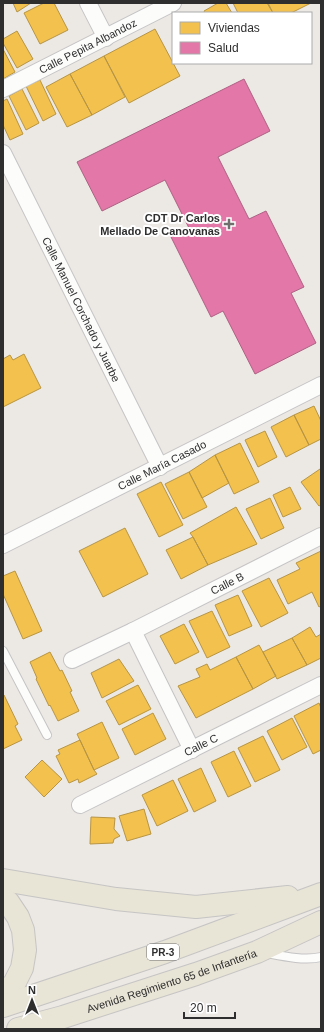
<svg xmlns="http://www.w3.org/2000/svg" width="324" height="1032" viewBox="0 0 324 1032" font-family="Arial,sans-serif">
	<rect width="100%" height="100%" fill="#ece8e4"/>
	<!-- homes -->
	<path fill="#f2c14e" stroke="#b79544" d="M 13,3 L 31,3 L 17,12 Z
		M 44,3 L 54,3 L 68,30 L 40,44 L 24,13 Z
		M 218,3 L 226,3 L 232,13 L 205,13 L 204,11 Z
		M 233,3 L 268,3 L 273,13 L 238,13 Z
		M 267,3 L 311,3 L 291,13 L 273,13 Z
		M 155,29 L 180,76 L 129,103 L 104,56 Z
		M 17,31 L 33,59 L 17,68 L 3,43 L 3,39 Z
		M 3,49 L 15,72 L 3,79 Z
		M 104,56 L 125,97 L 92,115 L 70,74 Z
		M 70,74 L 92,115 L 67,127 L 46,87 Z
		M 40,80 L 56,114 L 43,121 L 26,86 Z
		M 22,89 L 39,123 L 26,130 L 9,96 Z
		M 7,99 L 23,134 L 10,140 L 3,125 L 3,101 Z
		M 24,354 L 41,388 L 3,407 L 3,359 L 10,355 L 13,360 Z
		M 314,406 L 321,421 L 321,439 L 309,445 L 294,415 Z
		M 294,415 L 309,445 L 286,457 L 271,427 Z
		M 265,431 L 277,457 L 258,467 L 245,440 Z
		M 240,443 L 259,482 L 234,494 L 215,455 Z
		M 215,455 L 229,483 L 202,498 L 189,472 Z
		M 320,469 L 321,471 L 321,505 L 319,506 L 301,482 Z
		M 189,472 L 207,507 L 183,519 L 165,484 Z
		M 161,482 L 183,525 L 159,537 L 137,494 Z
		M 290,487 L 301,509 L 283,517 L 273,495 Z
		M 270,498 L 284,528 L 261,539 L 246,509 Z
		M 236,507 L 257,544 L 208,565 L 193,537 L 190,533 Z
		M 125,528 L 148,574 L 103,597 L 79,551 Z
		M 193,537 L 208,565 L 181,579 L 166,550 Z
		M 321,551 L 321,606 L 319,607 L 312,592 L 288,604 L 277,580 L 300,569 L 296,563 Z
		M 15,571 L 42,631 L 23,639 L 3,594 L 3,576 Z
		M 269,578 L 288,613 L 261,627 L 242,591 Z
		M 238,595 L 252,626 L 229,636 L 215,605 Z
		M 212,611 L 230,647 L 207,658 L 189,621 Z
		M 184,624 L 199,652 L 175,664 L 160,636 Z
		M 310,627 L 316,637 L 321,634 L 321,658 L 307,665 L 292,638 Z
		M 292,638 L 307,665 L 277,679 L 263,652 Z
		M 259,645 L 276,676 L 253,689 L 236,657 Z
		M 50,652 L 60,671 L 62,670 L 72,691 L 70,692 L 79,711 L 58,721 L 50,705 L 49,706 L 36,679 L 37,678 L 30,662 Z
		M 236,657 L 253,689 L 196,718 L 178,686 L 200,677 L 196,669 L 207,664 L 210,670 Z
		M 119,659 L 134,681 L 102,698 L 91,673 Z
		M 138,685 L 151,709 L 119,725 L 106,701 Z
		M 3,695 L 4,695 L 18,724 L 15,726 L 22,740 L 3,749 Z
		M 319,703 L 321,708 L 321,750 L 313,754 L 294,716 Z
		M 153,713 L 166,739 L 135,755 L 122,729 Z
		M 292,718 L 307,747 L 282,760 L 267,731 Z
		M 102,722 L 119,758 L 94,770 L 77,734 Z
		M 263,736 L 280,770 L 255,782 L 238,748 Z
		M 80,740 L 94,770 L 97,774 L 79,783 L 78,779 L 69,783 L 56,756 L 60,754 L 58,750 Z
		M 234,751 L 251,786 L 228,797 L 211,762 Z
		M 42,760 L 62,779 L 44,797 L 25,777 Z
		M 201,768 L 216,801 L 194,812 L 178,779 Z
		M 173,780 L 188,811 L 157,826 L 142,795 Z
		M 144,809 L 151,834 L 127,841 L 119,816 Z
		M 91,817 L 115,818 L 114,829 L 120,836 L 114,839 L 113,843 L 90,844 Z"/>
	<!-- health -->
	<path fill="#e377a8" stroke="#ad6183" d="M 244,79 L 270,131 L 218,157 L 249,219 L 266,211 L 304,287 L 291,293 L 316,343 L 255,374 L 223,311 L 211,317 L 171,237 L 189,228 L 165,180 L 102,211 L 77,162 Z"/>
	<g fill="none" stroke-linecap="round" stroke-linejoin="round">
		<!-- lane casing -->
		<g stroke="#c5c4c5" stroke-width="10">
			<path id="lane" d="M 3,651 L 47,735
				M 266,953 C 282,956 304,961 321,957"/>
		</g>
		<!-- street casing -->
		<g stroke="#c5c4c5" stroke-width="18">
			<g id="street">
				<path d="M 88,3 L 106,38"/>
				<path id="s1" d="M 3,89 L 173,3"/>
				<path id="s2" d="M 3,153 L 160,467"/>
				<path id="s3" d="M 3,545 L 321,385"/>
				<path d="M 133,631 L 192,750"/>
				<path id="s4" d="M 72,660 L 133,631 L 321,536"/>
				<path id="s5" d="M 80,805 L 321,685"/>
			</g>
		</g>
		<!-- primary casing -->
		<g stroke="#c6c5c4" stroke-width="24">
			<g id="primary">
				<path d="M 3,880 L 116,899 L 196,907 L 288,897"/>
				<path d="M 3,898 L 8,902 L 18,917 L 23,930 L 25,950 L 22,968 L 13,986 L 3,990"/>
				<path d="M 3,1006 L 165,952 L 321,894"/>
				<path id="s6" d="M 18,1029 L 63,1017 L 196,974 L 257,952 L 321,922"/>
			</g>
		</g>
		<!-- lane -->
		<use href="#lane" stroke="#fcfcfb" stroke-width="8"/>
		<!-- street -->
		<use href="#street" stroke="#fcfcfb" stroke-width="16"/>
		<!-- primary -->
		<use href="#primary" stroke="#e8e4d6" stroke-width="22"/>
	</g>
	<!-- markers -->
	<path fill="#706f6e" stroke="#fff" stroke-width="1.5" d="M227 218h4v4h4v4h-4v4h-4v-4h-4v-4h4z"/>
	<g text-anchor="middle" stroke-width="4" stroke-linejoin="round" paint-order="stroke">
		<!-- shield labels -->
		<rect fill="#fff" stroke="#6d6d6d" stroke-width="1" x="147" y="944" width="32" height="16" rx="3"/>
		<g font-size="10" font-weight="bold" fill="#2e2e2e">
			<text x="163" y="956">PR-3</text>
		</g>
		<!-- street labels -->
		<g font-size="11" fill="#2e2e2e" stroke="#fff">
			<text dy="4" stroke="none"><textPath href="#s1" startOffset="95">Calle Pepita Albandoz</textPath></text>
			<text dy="4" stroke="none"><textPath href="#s2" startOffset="175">Calle Manuel Corchado y Juarbe</textPath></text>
			<text dy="4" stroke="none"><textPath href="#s3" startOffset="178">Calle María Casado</textPath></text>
			<text dy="4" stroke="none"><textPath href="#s4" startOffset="173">Calle B</textPath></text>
			<text dy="4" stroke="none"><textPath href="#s5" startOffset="135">Calle C</textPath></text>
			<text dy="4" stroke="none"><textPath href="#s6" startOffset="161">Avenida Regimiento 65 de Infantería</textPath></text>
		</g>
		<!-- poi labels -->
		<g font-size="11" font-weight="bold" fill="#2e2e2e" stroke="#fff" text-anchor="end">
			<text x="220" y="222">CDT Dr Carlos<tspan x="220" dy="13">Mellado De Canovanas</tspan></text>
		</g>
	</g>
	<!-- border -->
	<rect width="324" height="1032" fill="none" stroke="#2e2e2e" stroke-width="8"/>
	<!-- legend -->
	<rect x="172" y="12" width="140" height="52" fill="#ffffff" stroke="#ababab"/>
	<rect x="180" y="22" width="20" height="12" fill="#f2c14e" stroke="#ababab"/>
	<text x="208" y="32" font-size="12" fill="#2e2e2e">Viviendas</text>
	<rect x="180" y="42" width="20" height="12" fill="#e377a8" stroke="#ababab"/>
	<text x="208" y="52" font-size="12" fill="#2e2e2e">Salud</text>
	<!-- north arrow -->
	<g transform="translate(32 1000)" stroke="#ffffff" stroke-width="3" paint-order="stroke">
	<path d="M0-3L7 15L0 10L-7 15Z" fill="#2e2e2e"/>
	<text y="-6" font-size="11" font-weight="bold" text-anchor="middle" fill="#2e2e2e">N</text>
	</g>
	<!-- scale -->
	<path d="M184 1012v6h51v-6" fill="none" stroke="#2e2e2e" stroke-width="2"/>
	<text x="190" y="1012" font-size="12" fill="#2e2e2e" stroke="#ffffff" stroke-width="3" paint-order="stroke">20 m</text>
</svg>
